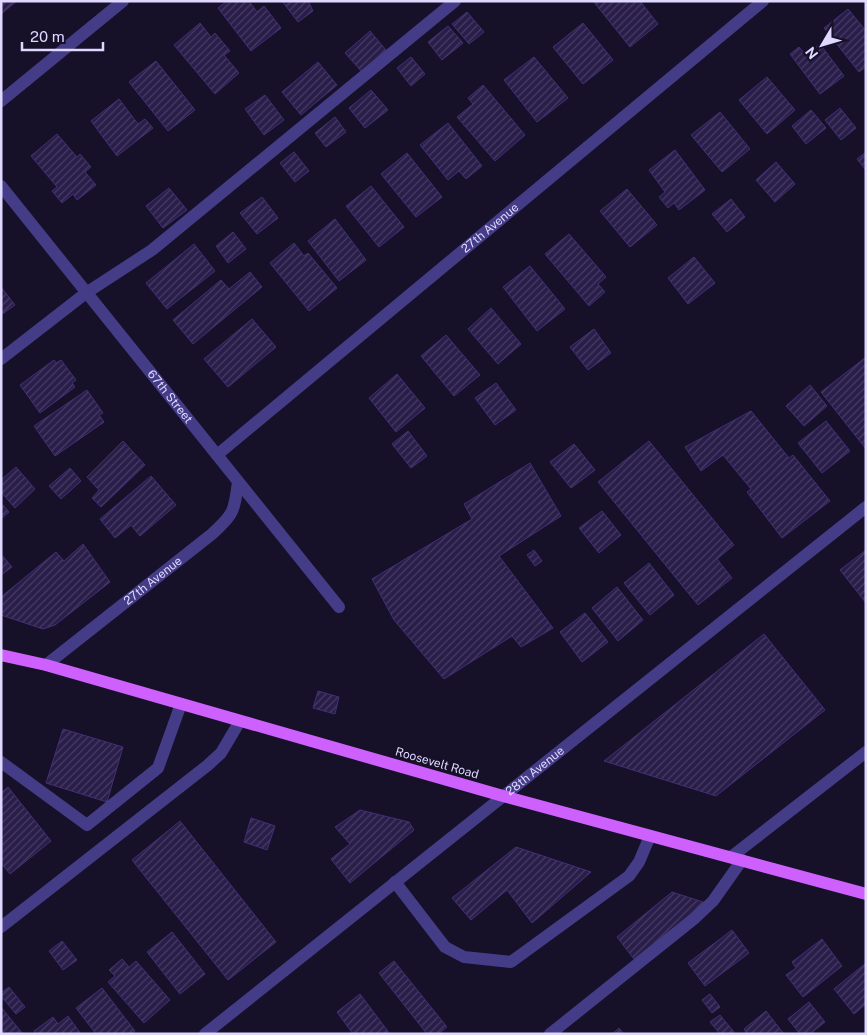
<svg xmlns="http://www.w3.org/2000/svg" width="867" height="1035" viewBox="0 0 867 1035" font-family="'Public Sans',sans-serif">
	<defs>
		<pattern id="building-hatch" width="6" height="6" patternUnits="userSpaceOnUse" patternTransform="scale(1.25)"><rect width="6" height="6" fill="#291d49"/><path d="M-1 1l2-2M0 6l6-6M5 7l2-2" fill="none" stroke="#483d64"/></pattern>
	</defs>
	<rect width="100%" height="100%" fill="#161029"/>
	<!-- building -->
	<path fill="url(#building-hatch)" stroke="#422f75" d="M 1,1 L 17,1 L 1,14 Z
		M 227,1 L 249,1 L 257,12 L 264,6 L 281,28 L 251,51 L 218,8 Z
		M 282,1 L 308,1 L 313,11 L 298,22 Z
		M 593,1 L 640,1 L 658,24 L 630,47 Z
		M 848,9 L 866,31 L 866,67 L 859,72 L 824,28 Z
		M 467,12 L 484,32 L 469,44 L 452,24 Z
		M 200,23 L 211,37 L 215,33 L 230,51 L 224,55 L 239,73 L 215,94 L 174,45 Z
		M 583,23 L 613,60 L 583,84 L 553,47 Z
		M 448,26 L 463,43 L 442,60 L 428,42 Z
		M 370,31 L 386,50 L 362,72 L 345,53 Z
		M 820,44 L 844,76 L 820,94 L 790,54 L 799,47 L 806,55 Z
		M 411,57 L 425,74 L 411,86 L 397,68 Z
		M 534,57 L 568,98 L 537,122 L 504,80 Z
		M 156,61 L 195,110 L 168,131 L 129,82 Z
		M 318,62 L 337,85 L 301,115 L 282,92 Z
		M 767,77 L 795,110 L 767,134 L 739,100 Z
		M 483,85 L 525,135 L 495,161 L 457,117 L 473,104 L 468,98 Z
		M 371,90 L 388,110 L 365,128 L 349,108 Z
		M 265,95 L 284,120 L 264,135 L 245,109 Z
		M 119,99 L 138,124 L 145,119 L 153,128 L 117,156 L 91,121 Z
		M 840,108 L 856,128 L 841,140 L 825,120 Z
		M 811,110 L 826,128 L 806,144 L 792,126 Z
		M 720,112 L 750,149 L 722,172 L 691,135 Z
		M 335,117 L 346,132 L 326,147 L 315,133 Z
		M 448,123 L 482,166 L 466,179 L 459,171 L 448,180 L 420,145 Z
		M 57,134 L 77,157 L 80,154 L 91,167 L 85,172 L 96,185 L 77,200 L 73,194 L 62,203 L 52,191 L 57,187 L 31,156 Z
		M 675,150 L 705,190 L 679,210 L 674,203 L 668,208 L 659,197 L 665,192 L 649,170 Z
		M 294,152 L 309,171 L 295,182 L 280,163 Z
		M 866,152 L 866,168 L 865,169 L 857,159 Z
		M 407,153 L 442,197 L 416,217 L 381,174 Z
		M 776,162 L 795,184 L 775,202 L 756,180 Z
		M 371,186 L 404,227 L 379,247 L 346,206 Z
		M 169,188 L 187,210 L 163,228 L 146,206 Z
		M 627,189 L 657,225 L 630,247 L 600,211 Z
		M 262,197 L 278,218 L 257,234 L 240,213 Z
		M 731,199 L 745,217 L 727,232 L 712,214 Z
		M 335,219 L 366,260 L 339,281 L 308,241 Z
		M 233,232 L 246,249 L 228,263 L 216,246 Z
		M 569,234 L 606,277 L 598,284 L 605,292 L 589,306 L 545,254 Z
		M 294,243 L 304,256 L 308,253 L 337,288 L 309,311 L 270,263 Z
		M 194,244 L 215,271 L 167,309 L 146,283 Z
		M 694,257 L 715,283 L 688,304 L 668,278 Z
		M 530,266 L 565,309 L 537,331 L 503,287 Z
		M 250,272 L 262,287 L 193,344 L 173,320 L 221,280 L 229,289 Z
		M 1,287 L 15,305 L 1,315 Z
		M 491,308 L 521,344 L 498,364 L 468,329 Z
		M 252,319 L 276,347 L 228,387 L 204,359 Z
		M 594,329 L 611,353 L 588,370 L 570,347 Z
		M 446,335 L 480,375 L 454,396 L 421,356 Z
		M 866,357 L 866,449 L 821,392 Z
		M 54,360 L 56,363 L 61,360 L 76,380 L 72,383 L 75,387 L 40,413 L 20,385 Z
		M 397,374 L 425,408 L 396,432 L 369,398 Z
		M 496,383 L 516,410 L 495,425 L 475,398 Z
		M 810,385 L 827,406 L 804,426 L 786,406 Z
		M 87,390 L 103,413 L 99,415 L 104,422 L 55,456 L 34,426 Z
		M 751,411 L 789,458 L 793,455 L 830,501 L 782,538 L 747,492 L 751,489 L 723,455 L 701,471 L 685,447 Z
		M 826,421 L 850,451 L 822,473 L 798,443 Z
		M 408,431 L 427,456 L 411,468 L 392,444 Z
		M 123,441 L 145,465 L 101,507 L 92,498 L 99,490 L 87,477 Z
		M 649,441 L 734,545 L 717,559 L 732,578 L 698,605 L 598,482 Z
		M 574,444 L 595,470 L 571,488 L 550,462 Z
		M 530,463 L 561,516 L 499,556 L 553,628 L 521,647 L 512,636 L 444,679 L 394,620 L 372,579 L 472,519 L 464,504 Z
		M 16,467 L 35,489 L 15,508 L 1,492 L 1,480 Z
		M 70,468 L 81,481 L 61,499 L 49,486 Z
		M 151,476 L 176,505 L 140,536 L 131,525 L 115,538 L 100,519 Z
		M 1,503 L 9,512 L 1,519 Z
		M 602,511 L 621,535 L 599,553 L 579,528 Z
		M 83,544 L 110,582 L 55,625 L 43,629 L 1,615 L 1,597 L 56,552 L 64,561 Z
		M 534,550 L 542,561 L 535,566 L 527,555 Z
		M 866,550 L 866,603 L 840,570 Z
		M 1,554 L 12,567 L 1,575 Z
		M 649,563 L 674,595 L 650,615 L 624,583 Z
		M 617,587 L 643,620 L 618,641 L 592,608 Z
		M 585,613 L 608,642 L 582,662 L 560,632 Z
		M 764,634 L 825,710 L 716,796 L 604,761 Z
		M 318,691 L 339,697 L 335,714 L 313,708 Z
		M 63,729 L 123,747 L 107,802 L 46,783 Z
		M 8,787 L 51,841 L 10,874 L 1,863 L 1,793 Z
		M 360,810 L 409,822 L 414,830 L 350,883 L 331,859 L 350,844 L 335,827 Z
		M 251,818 L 275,826 L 267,850 L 244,842 Z
		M 180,821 L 276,942 L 228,980 L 132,860 Z
		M 516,847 L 591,872 L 532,923 L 507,890 L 471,920 L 452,898 Z
		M 672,892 L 706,903 L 634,959 L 617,937 Z
		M 732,930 L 749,953 L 705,986 L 688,963 Z
		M 172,932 L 205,974 L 180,994 L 147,952 Z
		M 822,939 L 842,966 L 803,997 L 786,975 L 796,968 L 792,962 Z
		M 62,941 L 77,960 L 63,970 L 49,951 Z
		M 122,959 L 129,967 L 136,961 L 170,1000 L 144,1023 L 108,982 L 115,976 L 109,970 Z
		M 394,961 L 447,1027 L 438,1034 L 427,1034 L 379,973 Z
		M 866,963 L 866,1004 L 854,1014 L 834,989 Z
		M 9,987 L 25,1007 L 16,1014 L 1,996 L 1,993 Z
		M 102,988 L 135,1031 L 131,1034 L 96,1034 L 76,1008 Z
		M 360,994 L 390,1034 L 353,1034 L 337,1012 Z
		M 710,994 L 720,1007 L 712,1013 L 702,1000 Z
		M 809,1002 L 825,1022 L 810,1034 L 800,1034 L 788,1019 Z
		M 1,1007 L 23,1034 L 1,1034 Z
		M 766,1011 L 784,1034 L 747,1034 L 744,1029 Z
		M 720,1015 L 734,1032 L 732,1034 L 720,1034 L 710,1022 Z
		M 68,1016 L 81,1034 L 36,1034 L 34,1031 L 53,1017 L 58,1024 Z
		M 619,1028 L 624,1034 L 612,1034 Z"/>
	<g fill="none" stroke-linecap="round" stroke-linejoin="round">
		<!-- lane -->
		<path stroke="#443c87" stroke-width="12" d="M 1,359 L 86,293 L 152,250 L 455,1
			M 1,762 L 87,825 L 158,768 L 181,704
			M 731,857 L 866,752
			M 395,882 L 445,947 L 464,957 L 511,962 L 629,876 L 639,862 L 650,836
			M 1,927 L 208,765 L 221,753 L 240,721
			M 550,1034 L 695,918 L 713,901 L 742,860"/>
		<!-- street -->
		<g stroke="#443c87" stroke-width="12">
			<path d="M 1,101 L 123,1"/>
			<path id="s1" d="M 1,186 L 339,607"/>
			<path id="s2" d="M 217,455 L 763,1"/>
			<path id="s3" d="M 46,665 L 212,534 C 234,514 234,512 238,482"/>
			<path id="s4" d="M 205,1034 L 866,507"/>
		</g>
		<!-- primary -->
		<path stroke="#ce60fe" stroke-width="12" d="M 1,655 L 46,665 L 503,796 L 866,894"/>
	</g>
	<g text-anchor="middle" stroke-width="4" stroke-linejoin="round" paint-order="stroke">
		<!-- street labels -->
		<g font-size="12" fill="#dfd8ff" stroke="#161029">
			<text dy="4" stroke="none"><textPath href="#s2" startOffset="355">27th Avenue</textPath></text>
			<text dy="4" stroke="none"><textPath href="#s1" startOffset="270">67th Street</textPath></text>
			<text dy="4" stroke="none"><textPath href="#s3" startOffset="136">27th Avenue</textPath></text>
			<text transform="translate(437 763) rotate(16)" y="4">Roosevelt Road</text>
			<text dy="4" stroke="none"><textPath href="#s4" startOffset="422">28th Avenue</textPath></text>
		</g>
	</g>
	<!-- border -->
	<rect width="867" height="1035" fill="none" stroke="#dfd8ff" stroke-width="5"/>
	<!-- north arrow -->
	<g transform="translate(822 45) rotate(232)" stroke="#161029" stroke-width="4" paint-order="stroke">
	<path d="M0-4L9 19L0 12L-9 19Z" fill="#dfd8ff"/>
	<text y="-8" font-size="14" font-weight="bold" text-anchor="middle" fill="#dfd8ff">N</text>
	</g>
	<!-- scale -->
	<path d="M22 42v8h81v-8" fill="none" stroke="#dfd8ff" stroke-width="2.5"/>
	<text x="30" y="42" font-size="15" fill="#dfd8ff" stroke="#161029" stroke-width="4" paint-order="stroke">20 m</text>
</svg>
